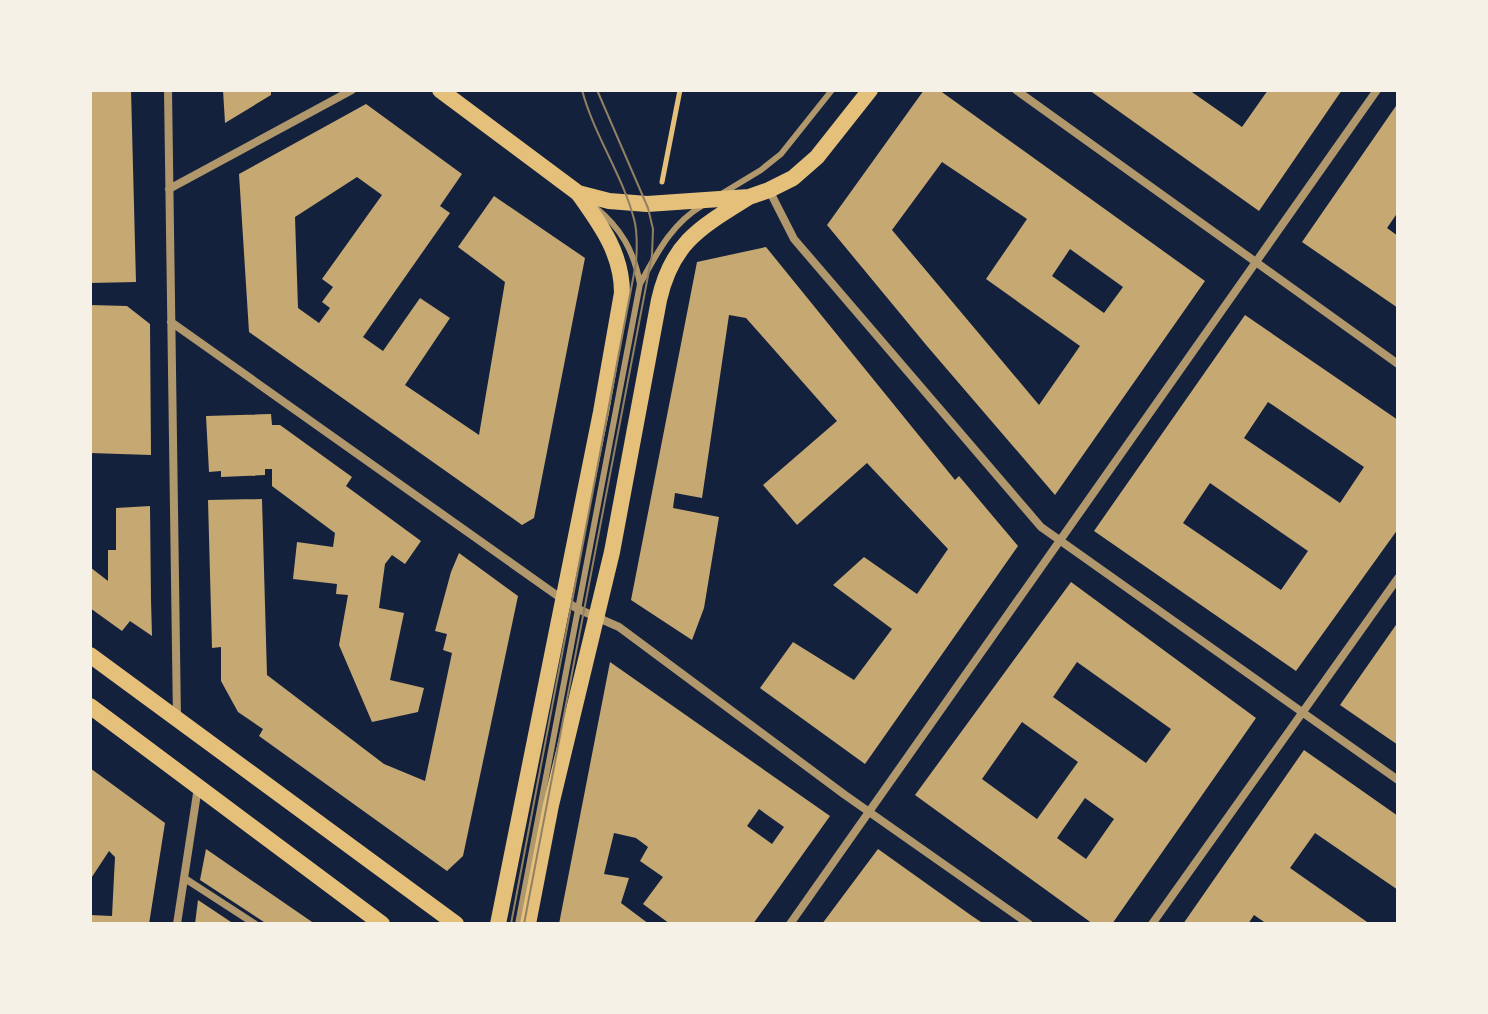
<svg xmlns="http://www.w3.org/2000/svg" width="1488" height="1014" viewBox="0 0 1488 1014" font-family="Inter,sans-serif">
	<rect width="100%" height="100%" fill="#14213d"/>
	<!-- building -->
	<path fill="#c6a872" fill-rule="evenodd" d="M 90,90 L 131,90 L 136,282 L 90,283 Z
		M 223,90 L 271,90 L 271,95 L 225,123 Z
		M 924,90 L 939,90 L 1205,281 L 1055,495 L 927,346 L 827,225 ZM 942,162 L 1027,219 L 986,279 L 1080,346 L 1039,405 L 892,230 ZM 1070,249 L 1123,287 L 1104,313 L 1052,276 Z
		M 1089,90 L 1189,90 L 1242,127 L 1268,90 L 1342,90 L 1259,211 Z
		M 1398,103 L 1398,212 L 1387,228 L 1398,236 L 1398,308 L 1302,242 Z
		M 366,104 L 462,174 L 440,206 L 450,213 L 363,337 L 383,351 L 420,298 L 450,318 L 405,385 L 479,435 L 505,282 L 458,247 L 494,196 L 585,258 L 534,518 L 522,525 L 249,332 L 239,174 ZM 357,177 L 382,195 L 322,279 L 333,287 L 322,302 L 330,308 L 319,323 L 298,308 L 295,217 Z
		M 766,247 L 955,480 L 959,476 L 1018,546 L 865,764 L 760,688 L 793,642 L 854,680 L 892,629 L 833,585 L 864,557 L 917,594 L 948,549 L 867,463 L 797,525 L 763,485 L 837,421 L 746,318 L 729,315 L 702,498 L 675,493 L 673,508 L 719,517 L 704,608 L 692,640 L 631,600 L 697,262 Z
		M 90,305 L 127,306 L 150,324 L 151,455 L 90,453 Z
		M 1245,315 L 1398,420 L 1398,529 L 1296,671 L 1094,531 ZM 1268,402 L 1364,467 L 1340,503 L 1244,438 ZM 1210,483 L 1308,551 L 1281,590 L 1183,523 Z
		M 271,414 L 272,425 L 280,425 L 352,477 L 346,486 L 421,541 L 405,564 L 392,555 L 385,564 L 379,608 L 404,613 L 390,680 L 424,688 L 418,712 L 372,722 L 339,645 L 348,595 L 336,594 L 337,584 L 293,579 L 297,542 L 333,547 L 335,533 L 272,486 L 272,469 L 265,469 L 265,475 L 221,477 L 221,471 L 209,472 L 206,416 Z
		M 262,499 L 267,675 L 384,764 L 425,781 L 452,653 L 443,650 L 447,634 L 435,631 L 451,572 L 459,553 L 518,596 L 463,856 L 447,871 L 259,736 L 263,729 L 238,712 L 221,681 L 221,647 L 212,648 L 208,500 Z
		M 150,506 L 151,600 L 152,636 L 130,621 L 122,631 L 90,608 L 90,567 L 108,581 L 108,550 L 116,550 L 116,508 Z
		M 1071,582 L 1256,718 L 1112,924 L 1093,924 L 915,795 ZM 1077,662 L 1171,729 L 1146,763 L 1053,697 ZM 1022,722 L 1078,762 L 1037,819 L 982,779 ZM 1085,798 L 1114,819 L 1086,859 L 1057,838 Z
		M 1398,622 L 1398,745 L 1340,705 Z
		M 610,662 L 830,816 L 753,924 L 670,924 L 643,904 L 663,877 L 640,861 L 648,847 L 636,838 L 614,833 L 604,874 L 629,878 L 621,903 L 649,924 L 559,924 ZM 759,809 L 784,827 L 772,844 L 747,826 Z
		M 1304,750 L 1398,816 L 1398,890 L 1315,833 L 1290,868 L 1370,924 L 1267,924 L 1254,915 L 1248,924 L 1183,924 Z
		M 90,768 L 165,823 L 149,924 L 90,924 L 90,915 L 112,916 L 115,857 L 109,851 L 90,880 Z
		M 206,849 L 315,924 L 267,924 L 200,880 Z
		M 878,849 L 972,916 L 984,924 L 822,924 Z
		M 198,900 L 234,924 L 195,924 Z"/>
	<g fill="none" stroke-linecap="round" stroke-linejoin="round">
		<!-- path -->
		<path stroke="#e5c07b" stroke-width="5" d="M 662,182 L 680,90"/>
		<!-- service -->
		<path stroke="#b1986c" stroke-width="6" d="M 723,193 L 761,170 L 781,154 L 832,90
			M 595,207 C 621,228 634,251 640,284
			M 518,924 L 640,284 C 657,253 671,224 703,205"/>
		<!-- pedestrian -->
		<path stroke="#b1986c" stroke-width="7" d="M 184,878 L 255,924"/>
		<!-- minor -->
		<path stroke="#b1986c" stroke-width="8" d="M 168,90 L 177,719
			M 1016,90 L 1398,364
			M 169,189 L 352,90
			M 769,190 L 794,239 L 1041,527 L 1398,780
			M 171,322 L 562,599 L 578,609 L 619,627 L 845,795 L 1029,924
			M 177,924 L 198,787
			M 790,924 L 1377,90
			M 1152,924 L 1398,578"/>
		<!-- secondary -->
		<path stroke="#e5c07b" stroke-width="16" d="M 440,90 L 578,193 L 609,201 L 647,204 L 749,197 L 769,190 L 793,178 L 817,157 L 870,90
			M 90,655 L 456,924
			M 90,706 L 382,924
			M 498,924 L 601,412 L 622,293 C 622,253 600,224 578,193
			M 528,924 L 551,805 L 612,552 L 659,300 C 672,242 701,227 749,197"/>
		<!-- tram -->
		<path stroke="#918062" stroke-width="2" d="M 511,924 L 636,263 C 637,249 638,233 634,219 C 622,174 594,135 582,90
			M 524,924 L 652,255 L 653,229 L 648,208 L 597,90"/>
	</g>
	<!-- border -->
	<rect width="1488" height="1014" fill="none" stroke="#f6f1e7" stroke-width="184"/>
</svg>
